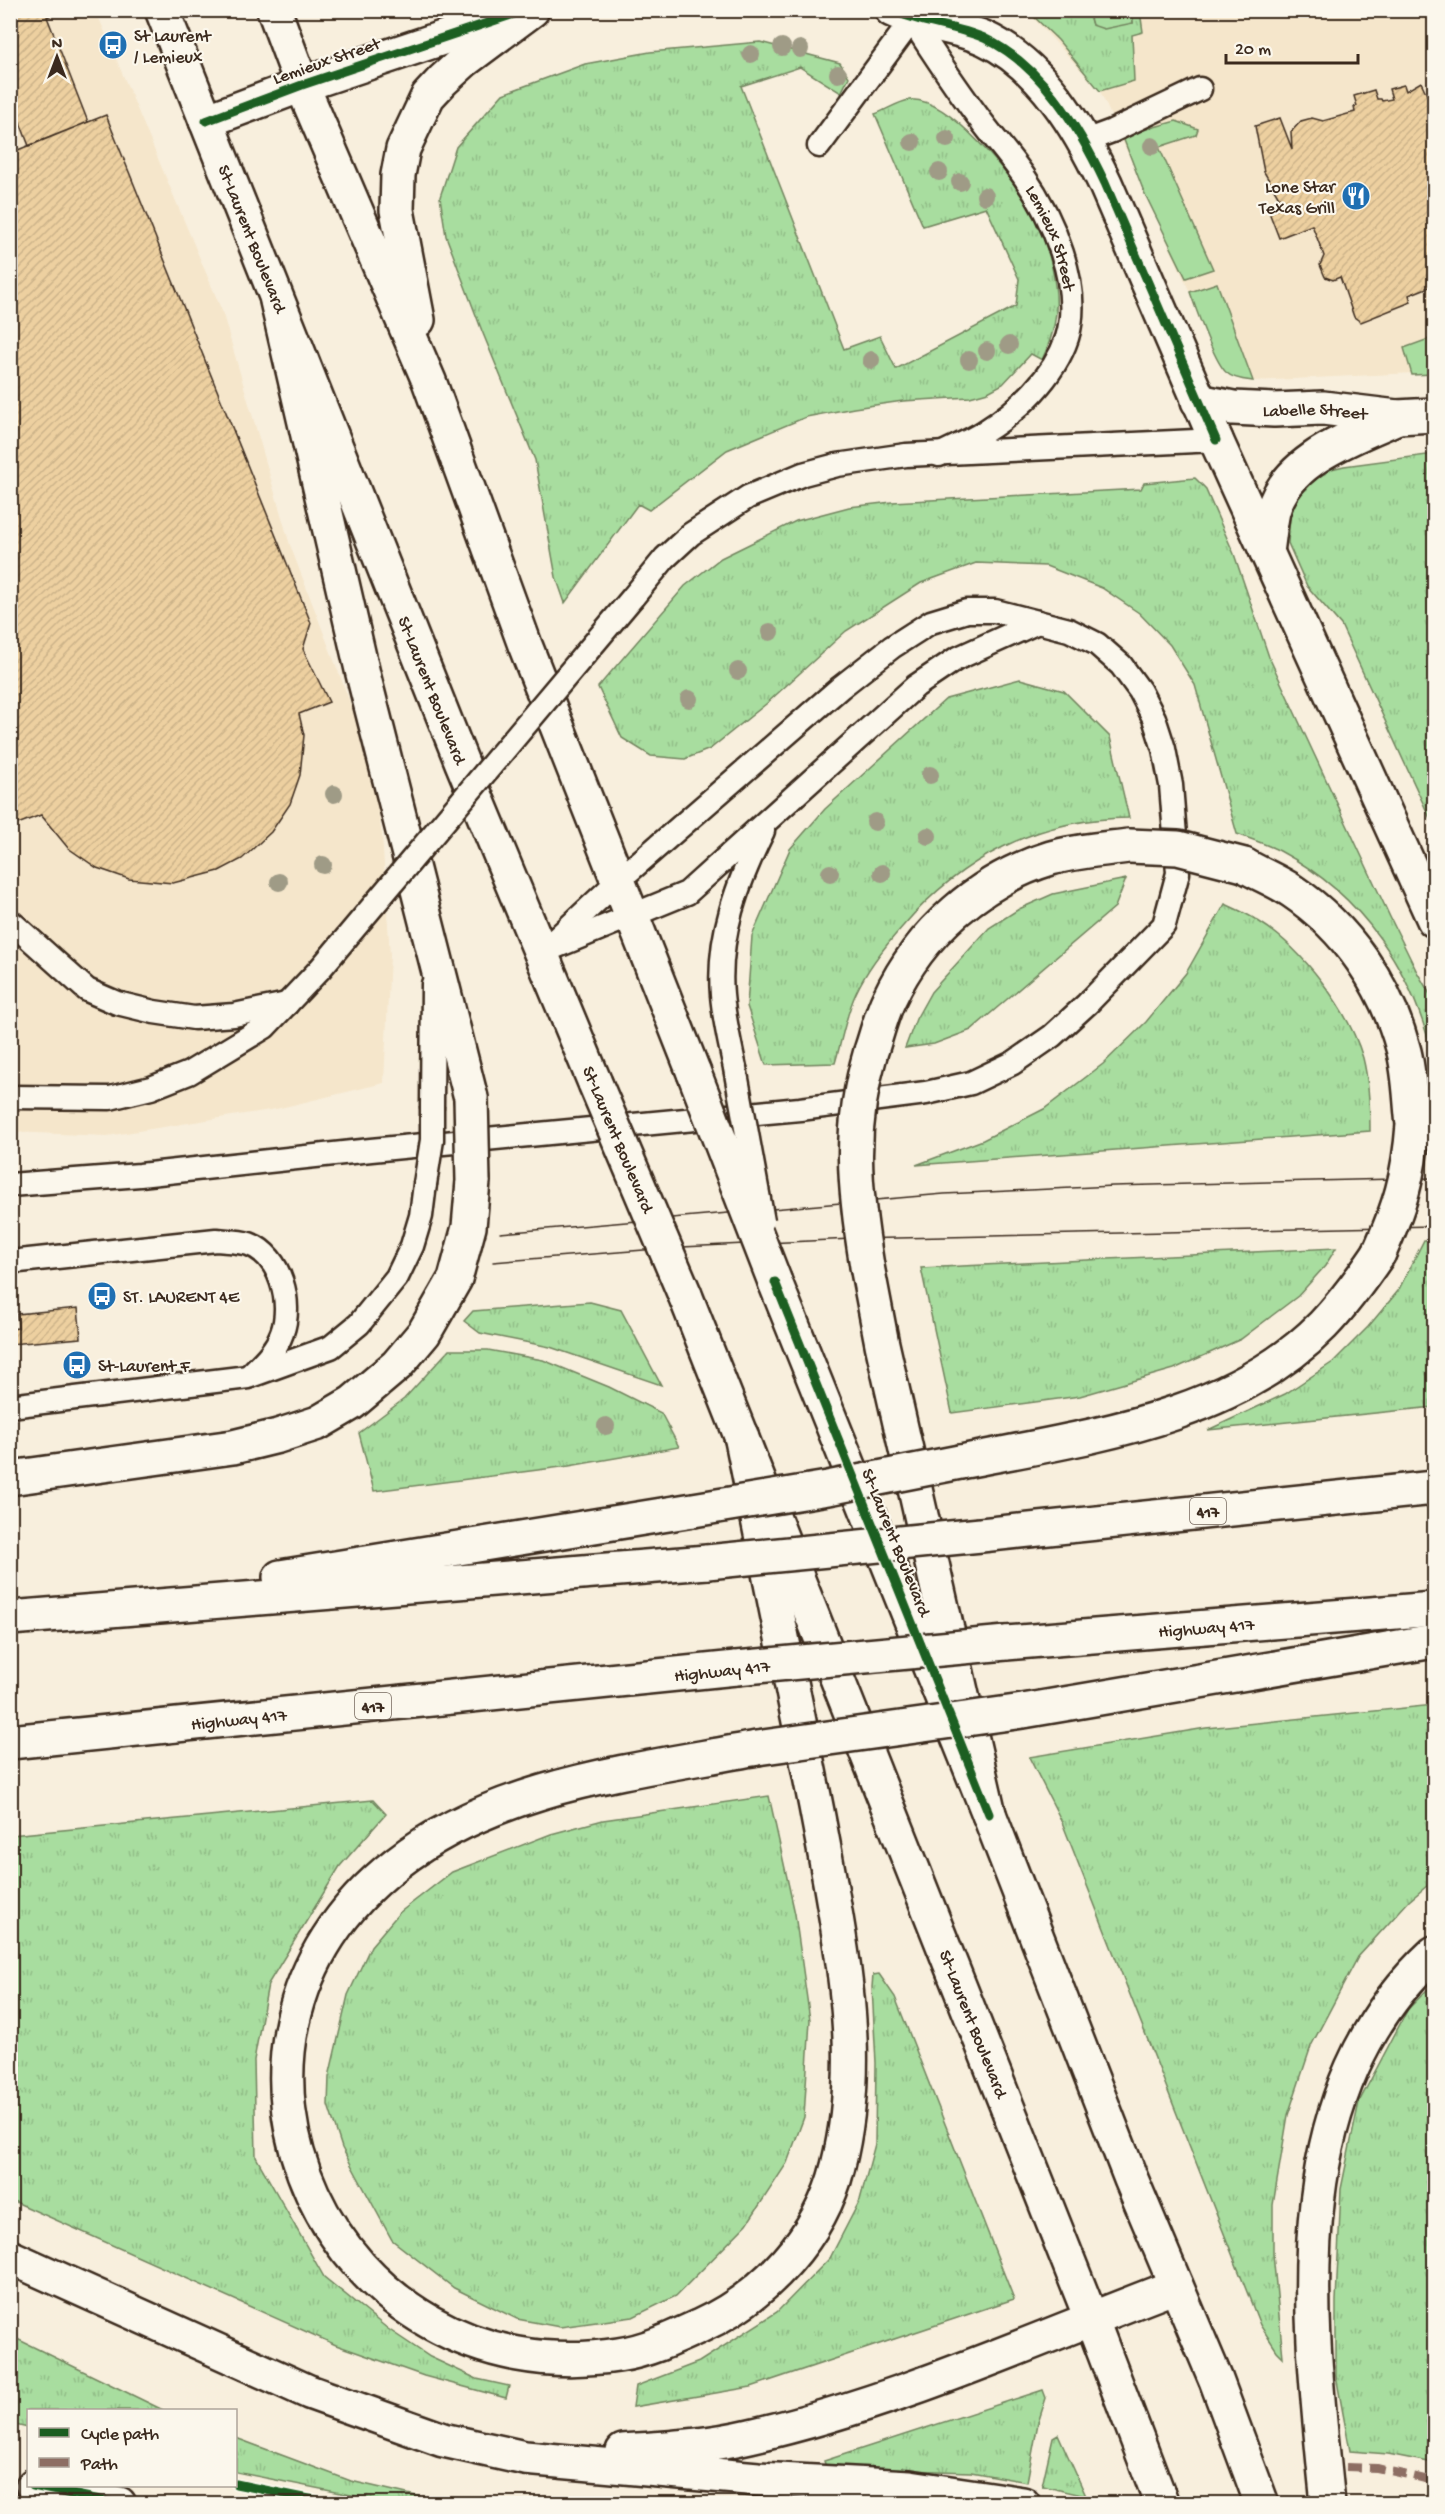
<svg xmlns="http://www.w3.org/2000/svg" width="1445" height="2514" viewBox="0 0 1445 2514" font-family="'Gochi Hand',sans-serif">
	<defs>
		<pattern id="grass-tufts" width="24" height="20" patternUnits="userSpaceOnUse" patternTransform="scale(1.5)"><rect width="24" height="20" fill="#a8dd9f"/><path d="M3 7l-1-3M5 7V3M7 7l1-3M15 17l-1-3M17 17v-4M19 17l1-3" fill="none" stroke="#92be88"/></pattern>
		<pattern id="building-hatch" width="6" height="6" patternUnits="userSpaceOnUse" patternTransform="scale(1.5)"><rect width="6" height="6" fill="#edd0a0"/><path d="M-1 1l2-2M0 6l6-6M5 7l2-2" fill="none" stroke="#ccb389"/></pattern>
	</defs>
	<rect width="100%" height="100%" fill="#f8efdd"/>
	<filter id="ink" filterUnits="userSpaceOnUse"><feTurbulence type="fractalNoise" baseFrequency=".0167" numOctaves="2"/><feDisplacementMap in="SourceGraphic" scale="12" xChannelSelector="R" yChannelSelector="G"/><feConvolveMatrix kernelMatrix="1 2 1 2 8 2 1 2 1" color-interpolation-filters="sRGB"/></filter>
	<g filter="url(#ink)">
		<!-- built -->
		<path fill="#f5e6cb" d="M 11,11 L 96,11 L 222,311 L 290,545 L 369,752 L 382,835 L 390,955 L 384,1083 L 276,1109 L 107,1136 L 11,1132 Z
			M 1027,11 L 1434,11 L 1434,372 L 1253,381 L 1226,373 L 1100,91 Z"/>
		<!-- grass -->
		<path fill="url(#grass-tufts)" stroke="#72845e" stroke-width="1.5" d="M 1028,11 L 1088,11 L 1092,25 L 1133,23 L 1132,11 L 1140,11 L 1143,32 L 1132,35 L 1134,81 L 1100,91 L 1058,40 Z
			M 760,42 L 840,63 L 849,77 L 841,93 L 800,67 L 741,86 L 844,349 L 880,336 L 896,369 L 1016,306 L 1019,279 L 986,207 L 923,226 L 875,114 C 886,110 898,102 909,100 C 948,95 1015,180 1031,211 C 1043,233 1052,260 1055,285 C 1059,313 1054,334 1042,360 L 1031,354 L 1003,384 L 988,392 L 970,397 L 903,401 L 854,408 L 806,417 L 727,450 L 649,510 L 638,504 L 565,603 L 556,577 L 535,460 L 482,331 L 446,236 L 440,197 L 456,147 L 503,94 L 585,64 L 650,52 Z
			M 1434,454 L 1434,827 L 1341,625 L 1307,586 L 1288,543 L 1290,516 L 1298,497 L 1312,482 L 1327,470 L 1344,466 Z
			M 1195,478 L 1205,488 L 1234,554 L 1269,657 L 1307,739 L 1390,917 L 1417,972 L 1434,1001 L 1434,1062 C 1414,972 1363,895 1280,851 C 1266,844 1251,839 1237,834 L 1195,685 L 1170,645 L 1139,613 L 1102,588 L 1046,566 L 976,563 L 921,583 L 846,631 L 766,704 L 710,749 L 685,759 L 651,756 L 622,738 L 598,687 L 685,586 L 721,558 L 796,521 L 849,507 L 892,502 L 1141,489 L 1144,483 Z
			M 1020,679 L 1064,691 L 1110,737 L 1129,818 C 1039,818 961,858 903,926 C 885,946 867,969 856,993 C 846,1014 842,1040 835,1063 L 766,1065 L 747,1006 L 752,936 L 790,849 L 825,809 L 946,699 Z
			M 1126,879 L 1115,907 L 971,1030 L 934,1044 L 905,1048 L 916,1019 L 931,992 L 989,928 L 1019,909 L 1053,894 Z
			M 1225,904 C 1236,909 1248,914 1258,921 C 1301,947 1349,1010 1363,1058 C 1369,1082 1370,1107 1370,1131 L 916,1165 L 983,1140 L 1044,1109 L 1103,1064 L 1146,1022 L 1186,973 Z
			M 1424,1240 L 1434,1240 L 1434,1407 L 1208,1430 L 1285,1394 L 1333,1362 L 1368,1327 L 1398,1291 Z
			M 1336,1248 L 1325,1266 L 1298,1296 L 1241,1339 L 1174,1369 L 1080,1396 L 952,1413 L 921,1268 Z
			M 590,1302 L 621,1310 L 661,1385 L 550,1347 L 480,1333 L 464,1321 L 473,1311 Z
			M 449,1350 L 488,1350 L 543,1360 L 609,1387 L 661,1413 L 679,1447 L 569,1466 L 374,1491 L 359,1433 L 404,1399 Z
			M 1434,1705 L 1434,1880 L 1409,1901 L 1358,1957 L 1311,2046 L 1288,2115 L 1273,2205 L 1273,2254 L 1283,2357 L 1277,2351 L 1260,2325 L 1062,1822 L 1029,1757 L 1206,1728 Z
			M 769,1796 L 795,1914 L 810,2020 L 804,2117 L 787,2163 L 747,2224 L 676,2296 L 633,2317 L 560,2327 L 517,2319 L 454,2288 L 392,2240 L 342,2148 L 328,2105 L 329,2077 L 348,1995 L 371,1946 L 399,1913 L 452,1872 L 551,1834 L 603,1820 Z
			M 373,1800 L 386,1814 L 340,1866 L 268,1984 L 254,2060 L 256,2157 L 324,2277 L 388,2329 L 430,2357 L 477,2379 L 509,2386 L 506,2398 L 424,2376 L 336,2345 L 11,2200 L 11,1835 Z
			M 879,1974 L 895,1997 L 1014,2299 L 751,2387 L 633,2407 L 636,2386 L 699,2362 L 777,2312 L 830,2258 L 860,2200 L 875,2144 L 876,2063 L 872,1987 L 873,1975 Z
			M 1434,1983 L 1434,2463 L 1388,2454 L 1350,2451 L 1336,2376 L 1336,2301 L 1341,2189 L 1359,2102 L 1408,2009 Z
			M 10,2336 L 11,2336 L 163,2410 L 28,2410 L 28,2428 L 11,2424 Z
			M 1043,2390 L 1046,2398 L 1038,2423 L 1027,2482 L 971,2472 L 831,2468 L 826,2467 L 824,2461 Z
			M 1058,2434 L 1086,2496 L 1042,2486 L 1053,2437 Z
			M 236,2438 L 351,2481 L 446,2503 L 391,2503 L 236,2472 Z"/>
		<!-- garden -->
		<path fill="#a8dd9f" stroke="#72845e" stroke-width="1.5" d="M 1088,11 L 1132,11 L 1133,23 L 1104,29 L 1092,25 Z
			M 1176,121 L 1198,129 L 1196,135 L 1159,147 L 1213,269 L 1186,278 L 1144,192 L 1124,140 L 1136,132 Z
			M 1217,283 L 1253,381 C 1245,380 1233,379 1227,373 C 1215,364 1196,309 1190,292 Z
			M 1434,337 L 1434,374 L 1412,375 L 1404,348 Z"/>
		<!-- building -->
		<path fill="url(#building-hatch)" stroke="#3b2a1e" stroke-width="1.5" d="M 10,10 L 63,10 L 47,17 L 88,122 L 29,146 L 10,96 Z
			M 1421,82 L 1430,101 L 1434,99 L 1434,285 L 1409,295 L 1411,302 L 1361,322 L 1354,317 L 1340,277 L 1333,280 L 1325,277 L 1320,265 L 1324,256 L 1312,225 L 1279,238 L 1269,212 L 1284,206 L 1264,172 L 1255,126 L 1280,118 L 1292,149 L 1291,132 L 1301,121 L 1312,118 L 1323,121 L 1355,112 L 1354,107 L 1357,106 L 1354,96 L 1374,90 L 1377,99 L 1381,99 L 1382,101 L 1392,99 L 1389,89 L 1404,85 L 1406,91 Z
			M 106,115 L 311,623 L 303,649 L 329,702 L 299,714 L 304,735 L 300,775 L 290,804 L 271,832 L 242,859 L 219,871 L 173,883 L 129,879 L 97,868 L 68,848 L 41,815 L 10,827 L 10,153 Z
			M 78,1308 L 81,1338 L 10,1344 L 10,1329 L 18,1328 L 17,1314 Z"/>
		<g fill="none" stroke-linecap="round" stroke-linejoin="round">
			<!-- lane casing -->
			<g stroke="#3b2a1e" stroke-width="27">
				<g id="lane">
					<path d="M 1085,141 L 1112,131 L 1200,89"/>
					<path id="s1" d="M 819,146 L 912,20 C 933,53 955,86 979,118 C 993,137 1009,155 1023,175 C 1052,216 1083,287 1067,338 C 1054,377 1018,411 984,432 C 970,441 954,447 939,455"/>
					<path d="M 633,597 L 665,558 L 691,534 L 748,497 L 803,474 L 837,465 L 906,455 L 1216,440"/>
					<path d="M 10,921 L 87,990 L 117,1003 L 154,1012 L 194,1018 L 234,1015 L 287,1004"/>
					<path d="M 555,947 L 687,893 L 916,686 L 956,659 L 1038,622"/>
					<path d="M 735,1068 C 730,1044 724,1019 722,995 C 717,936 738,882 763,831"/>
					<path d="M 10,1097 L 110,1098 L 151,1088 L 189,1073 L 265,1027 L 320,969"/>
					<path d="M 432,1106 L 433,984"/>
					<path d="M 10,1185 L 140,1175 L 371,1150 L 800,1109 L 926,1093 L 971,1083 L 1013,1063 L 1052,1036 L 1087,1004 L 1164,925 L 1178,873 L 1171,785 L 1164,749 L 1154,718 L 1140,691 L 1121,665 L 1097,644 L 1069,630 L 995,611 L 967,611 L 931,622 L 892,647 L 841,687 L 619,880 L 542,952"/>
					<path d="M 10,1262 L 216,1240 C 226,1241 239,1241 249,1244 C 281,1256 293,1303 282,1333 C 276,1350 264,1361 251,1374"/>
					<path d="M 10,1406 L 248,1377 L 331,1347 L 359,1324 L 397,1277 L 412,1246 L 421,1216 L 425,1184"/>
				</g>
			</g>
			<!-- secondary casing -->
			<g stroke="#3b2a1e" stroke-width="38">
				<g id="secondary">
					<path id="s2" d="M 162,10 L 462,763 L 595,1083"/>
					<path d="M 274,10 L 302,85 L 429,381 L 525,645 L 694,1073"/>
					<path d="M 892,10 C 921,24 954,25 984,38 C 1042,65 1079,128 1105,183 L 1216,440"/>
					<path d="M 206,121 L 302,85 L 511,15"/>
					<path d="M 418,320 L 397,210 L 398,175 L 403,149 L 428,96 L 443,80 L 465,60 L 532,10"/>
					<path id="s3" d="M 1198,401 L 1233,408 L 1274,410 L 1323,408 L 1397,417 L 1434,415"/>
					<path d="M 775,1282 L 989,1814 L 1131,2179 L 1216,2380 L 1262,2504"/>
					<path id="s4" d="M 685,1295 L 1091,2318 L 1162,2504"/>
					<path d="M 33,2486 L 119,2504"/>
				</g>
			</g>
			<!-- highway casing -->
			<g stroke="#3b2a1e" stroke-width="38">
				<g id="highway">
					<path d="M 277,301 L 363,674 L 471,1098"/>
					<path d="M 1216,440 L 1434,920"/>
					<path d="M 1267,552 C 1269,539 1270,525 1273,511 C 1287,458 1353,438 1397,417"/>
					<path d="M 1244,865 C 1259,874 1277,881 1292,891 C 1347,928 1386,985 1403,1048 C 1410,1072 1410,1100 1413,1125"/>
					<path d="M 871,1051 C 877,1034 881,1015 889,999 C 920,932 981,879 1051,858 C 1076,851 1104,849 1129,846"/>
					<path d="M 867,1266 L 882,1344 L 989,1814"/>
					<path d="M 741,1435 C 763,1542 784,1649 806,1756 C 817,1810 827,1863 836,1917 C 850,2000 859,2083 838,2166 C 821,2236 764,2297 700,2326 C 674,2338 646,2351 618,2355 C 332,2398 163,2046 397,1863 C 498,1784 634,1771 757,1748"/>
					<path d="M 960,1462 C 1084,1437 1230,1420 1323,1325 C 1344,1303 1362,1278 1379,1253"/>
					<path d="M 10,1478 L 233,1447 L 278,1436 L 318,1423 L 352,1403 L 397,1365 L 424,1333 L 455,1279 L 469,1227 L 473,1181"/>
					<path d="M 981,1535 L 1434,1488"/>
					<path d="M 280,1577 L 693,1510"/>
					<path d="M 10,1618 L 707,1562"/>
					<path id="s5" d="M 1006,1643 L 1434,1609"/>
					<path d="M 1023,1711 L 1434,1641"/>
					<path id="s6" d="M 10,1742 L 736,1668"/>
					<path d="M 10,2257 L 309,2392 L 443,2440 L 525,2458 L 758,2479 L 910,2487 L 1023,2504"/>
					<path d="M 623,2451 C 665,2448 708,2446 750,2436 C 897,2403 1035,2339 1176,2286"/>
					<path d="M 1328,2504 C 1309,2315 1280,2096 1434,1953"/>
				</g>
			</g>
			<!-- lane -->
			<use href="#lane" stroke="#fbf7ec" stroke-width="22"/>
			<!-- secondary -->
			<use href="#secondary" stroke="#fbf7ec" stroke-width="33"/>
			<!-- highway -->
			<use href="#highway" stroke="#fbf7ec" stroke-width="33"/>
			<!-- tram -->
			<path stroke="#3b2a1e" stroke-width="1.5" d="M 500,1233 L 944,1194 L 1113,1186 L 1434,1178
				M 493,1262 L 682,1247 L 852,1239 L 1434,1226"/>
			<!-- lane-bridge casing -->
			<g stroke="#3b2a1e" stroke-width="27" stroke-linecap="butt">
				<path id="lane-bridge" d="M 320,969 L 633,597
					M 735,1068 L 763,1221
					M 425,1184 L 432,1140 L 432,1106"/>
			</g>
			<!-- secondary-bridge casing -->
			<g stroke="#3b2a1e" stroke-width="38" stroke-linecap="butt">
				<path id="secondary-bridge" d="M 694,1073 L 775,1282
					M 595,1083 L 685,1295"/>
			</g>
			<!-- highway-bridge casing -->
			<g stroke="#3b2a1e" stroke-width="38" stroke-linecap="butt">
				<path id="highway-bridge" d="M 1129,846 L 1178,848 L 1244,865
					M 471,1098 L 473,1181
					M 1379,1253 C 1400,1206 1409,1177 1413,1125
					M 867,1266 C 854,1187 848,1129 871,1051
					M 693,1510 L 828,1488 L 960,1462
					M 707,1562 L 981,1535
					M 736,1668 L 1006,1643
					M 757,1748 L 1023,1711"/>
			</g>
			<!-- lane-bridge -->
			<use href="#lane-bridge" stroke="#fbf7ec" stroke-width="22"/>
			<!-- secondary-bridge -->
			<use href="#secondary-bridge" stroke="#fbf7ec" stroke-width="33"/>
			<!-- highway-bridge -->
			<use href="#highway-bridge" stroke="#fbf7ec" stroke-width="33"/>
			<!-- quiet -->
			<path stroke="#8d6e63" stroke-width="8" stroke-dasharray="15 8" stroke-linecap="butt" d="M 1346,2467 L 1377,2468 L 1434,2481"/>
			<!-- cycleway casing -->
			<g stroke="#fbf7ec" stroke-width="13">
				<path id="cycleway" d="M 892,10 C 921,24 954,25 984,38 C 1042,65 1079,128 1105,183 L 1216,440
					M 206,121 L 302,85 L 526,10
					M 775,1282 L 989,1814
					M 236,2484 L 334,2504
					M 33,2486 L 119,2504"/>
			</g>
			<!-- cycleway -->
			<use href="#cycleway" stroke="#1b5e20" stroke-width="9"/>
		</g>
		<!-- trees -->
		<g fill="#9f9b86">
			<circle cx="782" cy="47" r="9"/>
			<circle cx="800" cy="49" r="9"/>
			<circle cx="751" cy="54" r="9"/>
			<circle cx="838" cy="74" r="9"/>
			<circle cx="947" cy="139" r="9"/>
			<circle cx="912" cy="142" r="9"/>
			<circle cx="1152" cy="146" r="9"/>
			<circle cx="939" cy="172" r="9"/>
			<circle cx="960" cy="182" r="9"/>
			<circle cx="985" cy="196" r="9"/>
			<circle cx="1009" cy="345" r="9"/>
			<circle cx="987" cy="351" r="9"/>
			<circle cx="871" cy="360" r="9"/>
			<circle cx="969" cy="360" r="9"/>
			<circle cx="770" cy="632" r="9"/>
			<circle cx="738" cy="671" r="9"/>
			<circle cx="689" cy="699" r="9"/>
			<circle cx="930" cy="775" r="9"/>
			<circle cx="334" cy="794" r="9"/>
			<circle cx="875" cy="822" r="9"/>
			<circle cx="928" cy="836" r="9"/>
			<circle cx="323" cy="865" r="9"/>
			<circle cx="830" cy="873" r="9"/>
			<circle cx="882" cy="873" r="9"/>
			<circle cx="279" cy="882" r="9"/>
			<circle cx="606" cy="1426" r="9"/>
		</g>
	</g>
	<!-- icons -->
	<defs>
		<g id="bus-disc" transform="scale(1.5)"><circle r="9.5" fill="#1f6fb2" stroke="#fbf7ec"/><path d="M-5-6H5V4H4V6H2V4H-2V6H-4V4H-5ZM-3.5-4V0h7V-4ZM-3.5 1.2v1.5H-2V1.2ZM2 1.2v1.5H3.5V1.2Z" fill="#fff"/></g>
		<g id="restaurant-disc" transform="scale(1.5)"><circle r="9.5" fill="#1f6fb2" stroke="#fbf7ec"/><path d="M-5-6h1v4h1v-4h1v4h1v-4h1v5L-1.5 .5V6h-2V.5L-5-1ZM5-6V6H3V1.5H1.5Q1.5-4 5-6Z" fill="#fff"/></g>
	</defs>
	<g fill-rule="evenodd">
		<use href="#bus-disc" x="113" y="45"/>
		<use href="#restaurant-disc" x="1356" y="196"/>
		<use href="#bus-disc" x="102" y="1296"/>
		<use href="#bus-disc" x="77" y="1365"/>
	</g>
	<g text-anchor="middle" stroke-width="4.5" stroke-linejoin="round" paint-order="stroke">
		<!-- shield labels -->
		<g fill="#fbf7ec" stroke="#75685c" stroke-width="1.5">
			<rect x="1190" y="1498" width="36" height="26" rx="4.5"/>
			<rect x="355" y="1693" width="36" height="26" rx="4.5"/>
		</g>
		<g font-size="16" font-weight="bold" fill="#3b2a1e">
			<text x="1208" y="1517">417</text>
			<text x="373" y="1712">417</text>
		</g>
		<!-- poi labels -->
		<g font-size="18" fill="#3b2a1e" stroke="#fbf7ec" text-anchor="start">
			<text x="134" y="41">St Laurent<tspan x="134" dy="21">/ Lemieux</tspan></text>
			<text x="1335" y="192" text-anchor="end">Lone Star<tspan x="1335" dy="21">Texas Grill</tspan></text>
			<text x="123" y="1302">ST. LAURENT 4E</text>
			<text x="98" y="1371">St-Laurent F</text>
		</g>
		<!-- street labels -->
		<g font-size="18" fill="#3b2a1e" stroke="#fbf7ec">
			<text transform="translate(326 60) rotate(-19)" y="6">Lemieux Street</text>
			<text dy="6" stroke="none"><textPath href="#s2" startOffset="246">St-Laurent Boulevard</textPath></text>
			<text dy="6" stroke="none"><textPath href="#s1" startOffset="417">Lemieux Street</textPath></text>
			<text dy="6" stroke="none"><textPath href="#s3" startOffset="118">Labelle Street</textPath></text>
			<text dy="6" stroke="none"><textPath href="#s2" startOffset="732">St-Laurent Boulevard</textPath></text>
			<text transform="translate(619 1139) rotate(67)" y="6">St-Laurent Boulevard</text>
			<text transform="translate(897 1542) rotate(68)" y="6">St-Laurent Boulevard</text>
			<text dy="6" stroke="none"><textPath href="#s5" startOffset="201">Highway 417</textPath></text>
			<text transform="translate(722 1670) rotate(-6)" y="6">Highway 417</text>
			<text dy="6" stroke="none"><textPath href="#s6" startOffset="230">Highway 417</textPath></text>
			<text dy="6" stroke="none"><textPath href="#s4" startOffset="784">St-Laurent Boulevard</textPath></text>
		</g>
	</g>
	<!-- margin -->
	<rect width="1445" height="2514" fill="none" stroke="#fbf7ec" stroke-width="36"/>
	<rect x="18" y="18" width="1409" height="2478" fill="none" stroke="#3b2a1e" stroke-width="2" filter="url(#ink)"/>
	<!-- legend -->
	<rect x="27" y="2409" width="210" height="78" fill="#fbf7ec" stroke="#aea59a" stroke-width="1.5"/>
	<rect x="39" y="2428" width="30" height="9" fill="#1b5e20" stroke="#aea59a" stroke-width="1.5"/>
	<text x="81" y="2439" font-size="18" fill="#3b2a1e">Cycle path</text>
	<rect x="39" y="2458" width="30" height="9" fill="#8d6e63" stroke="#aea59a" stroke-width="1.5"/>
	<text x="81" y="2469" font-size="18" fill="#3b2a1e">Path</text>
	<!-- north arrow -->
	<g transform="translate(57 57)" stroke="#fbf7ec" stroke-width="4.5" paint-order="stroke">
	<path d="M0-4.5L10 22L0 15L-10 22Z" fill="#3b2a1e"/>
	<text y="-9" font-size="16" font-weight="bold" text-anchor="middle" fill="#3b2a1e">N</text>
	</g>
	<!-- scale -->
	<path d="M1226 54v9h132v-9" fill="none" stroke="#3b2a1e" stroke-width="3"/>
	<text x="1235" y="54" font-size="18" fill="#3b2a1e" stroke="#fbf7ec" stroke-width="4.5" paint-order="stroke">20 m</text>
</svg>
